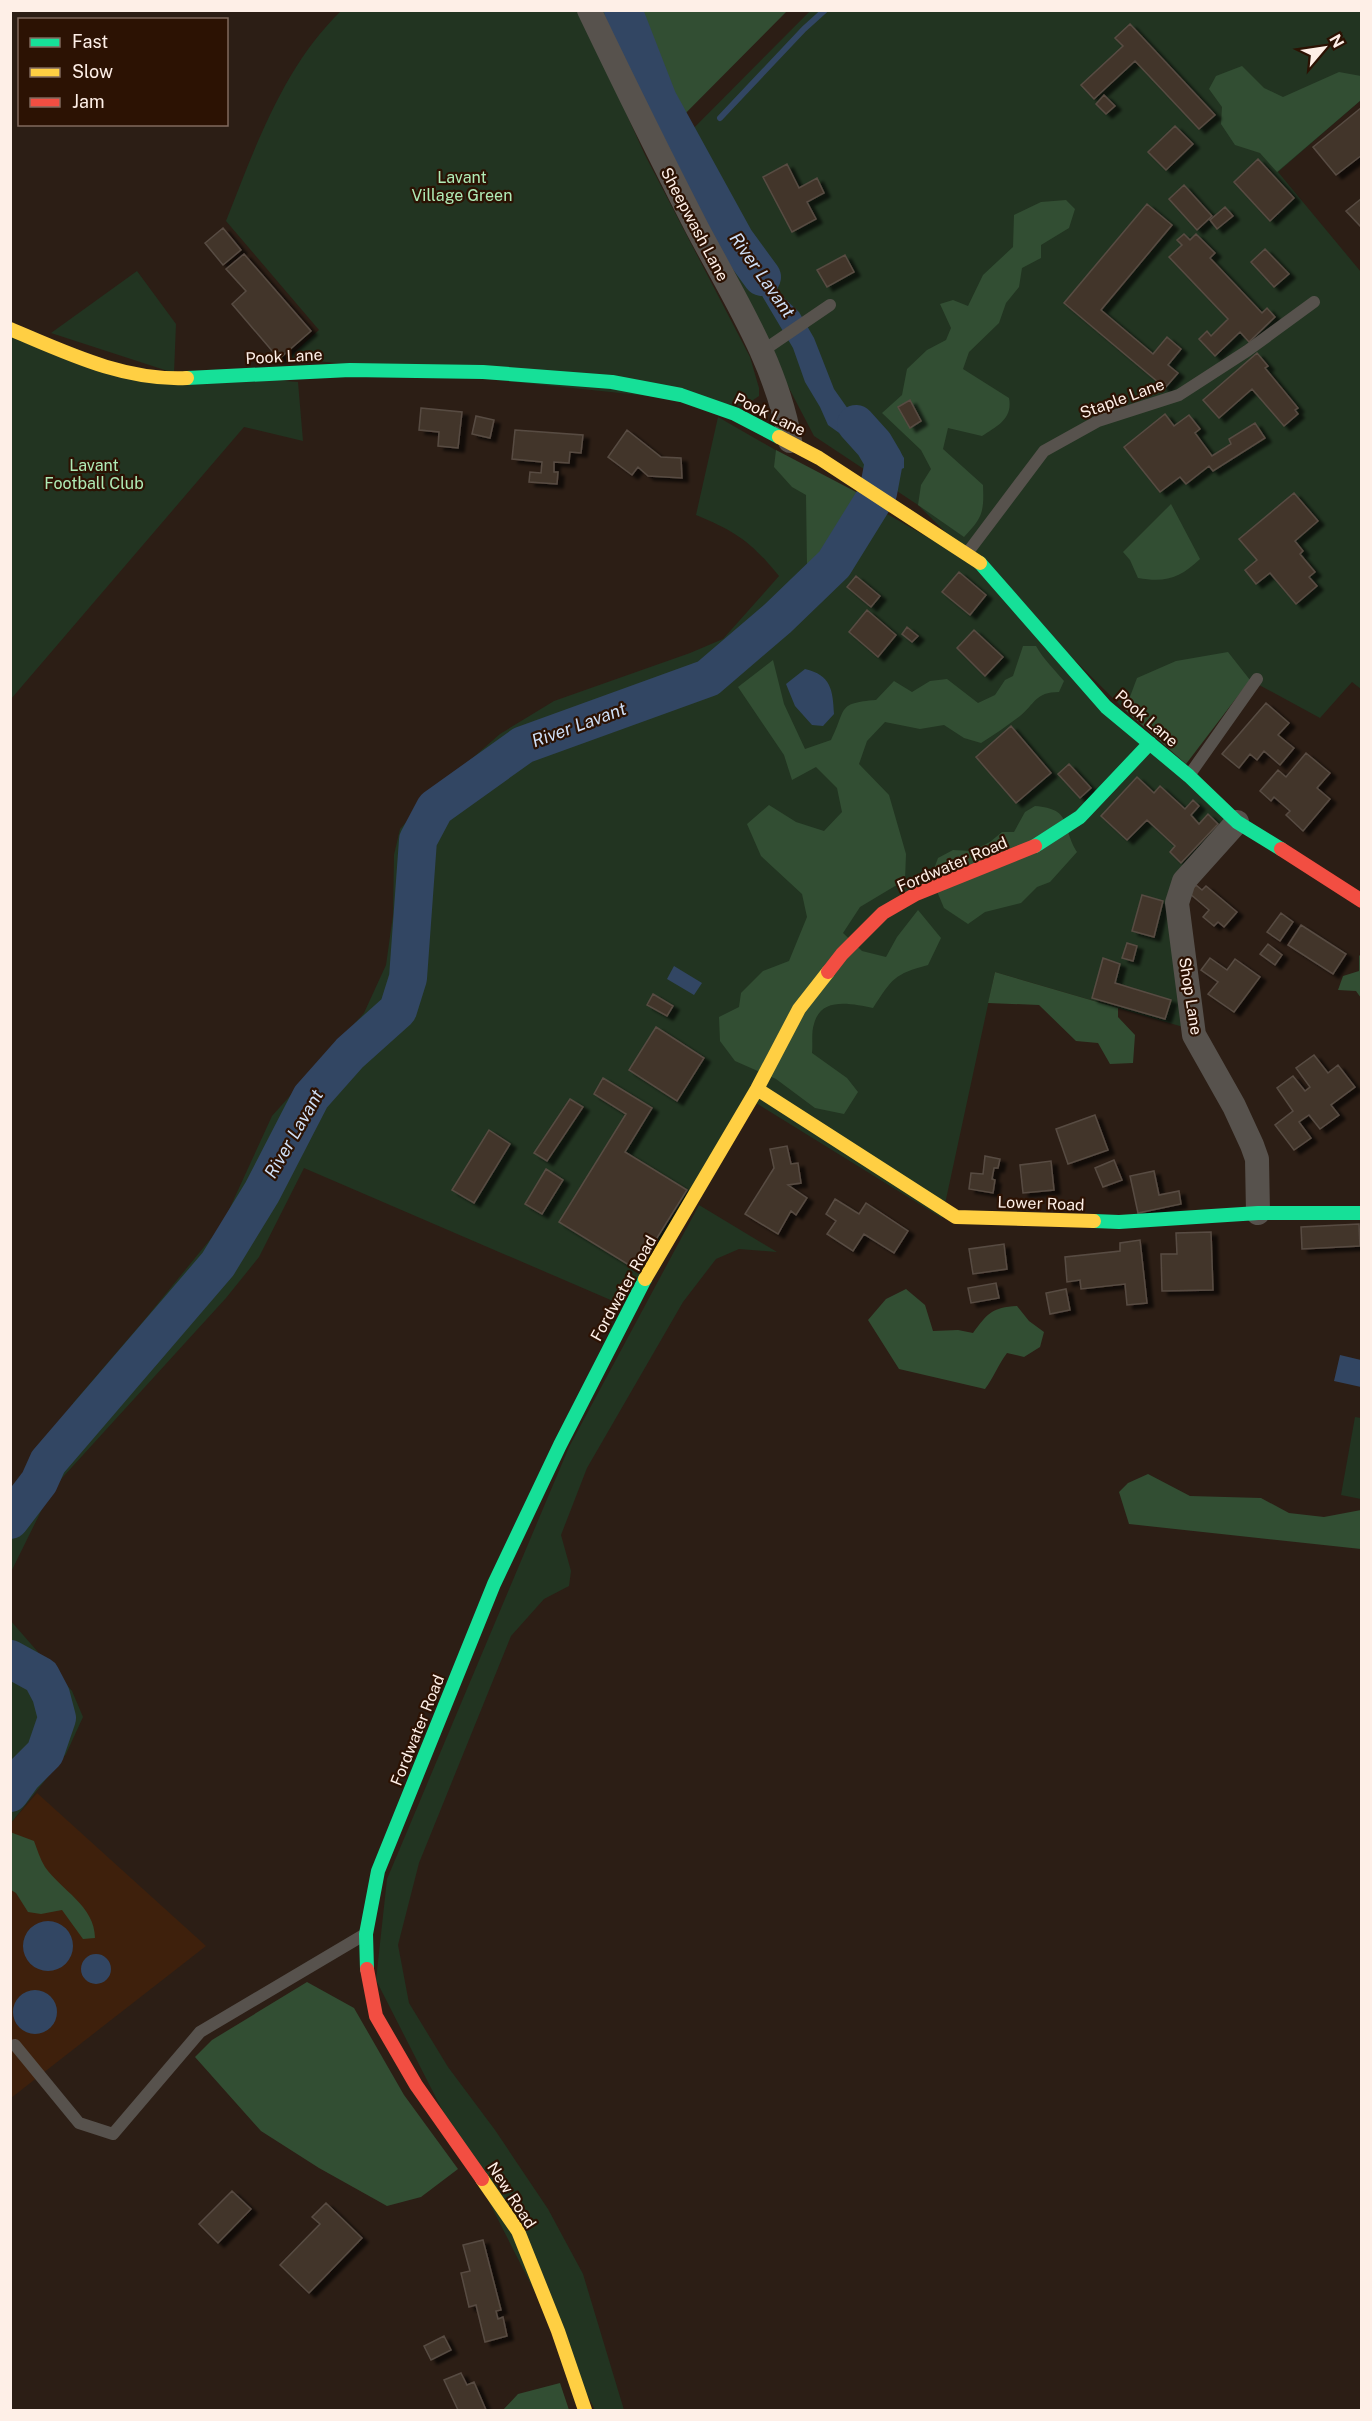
<svg xmlns="http://www.w3.org/2000/svg" width="1372" height="2421" viewBox="0 0 1372 2421" font-family="'Public Sans',sans-serif">
	<defs>
		<filter id="shadow"><feDropShadow dx="6" dy="4" stdDeviation="1.5" flood-color="#0009"/></filter>
	</defs>
	<rect width="100%" height="100%" fill="#2c1e15"/>
	<!-- built -->
	<path fill="#3e200c" d="M 37,1793 L 206,1946 L 11,2098 L 11,1823 Z"/>
	<!-- green -->
	<path fill="#223421" d="M 341,11 L 580,11 L 645,155 L 750,357 L 759,388 L 759,396 L 744,406 L 288,358 L 319,330 L 226,221 C 255,148 283,67 341,11 Z
		M 810,11 L 1361,11 L 1361,100 L 1278,172 L 1361,272 L 1361,689 L 1352,682 L 1320,718 L 1250,680 L 1125,710 L 918,505 L 814,436 L 667,155 Z
		M 137,271 L 176,324 L 174,373 L 51,333 Z
		M 11,336 L 79,365 L 298,382 L 303,441 L 244,427 L 11,699 Z
		M 718,417 L 976,565 L 1231,823 L 1183,879 L 1190,1029 L 995,972 L 942,1218 L 756,1103 L 620,1304 L 304,1168 L 259,1257 L 226,1298 L 62,1478 L 43,1507 L 11,1572 L 11,1504 L 40,1461 L 74,1402 L 146,1318 L 222,1225 L 272,1116 L 364,1013 L 386,965 L 393,915 L 394,855 L 400,829 L 436,790 L 500,734 L 554,701 L 690,653 L 723,639 L 779,576 C 751,542 737,532 696,515 Z
		M 699,1205 L 777,1252 L 739,1249 L 716,1259 L 683,1302 L 587,1468 L 561,1535 L 571,1571 L 569,1586 L 544,1599 L 511,1636 L 419,1863 L 398,1945 L 409,2003 L 448,2067 L 495,2130 L 548,2209 L 583,2274 L 624,2410 L 595,2410 L 376,1980 L 387,1879 L 569,1447 Z
		M 1355,1417 L 1361,1418 L 1361,1499 L 1341,1495 Z
		M 10,1620 L 72,1691 L 83,1717 L 66,1754 L 11,1823 Z"/>
	<!-- forest -->
	<path fill="#324e33" d="M 596,11 L 787,11 L 658,141 Z
		M 1242,66 L 1264,88 L 1283,97 L 1339,72 L 1361,76 L 1361,100 L 1277,172 L 1260,153 L 1235,145 L 1221,124 L 1222,107 L 1209,89 L 1216,76 Z
		M 1066,200 L 1075,209 L 1069,228 L 1041,245 L 1041,258 L 1022,268 L 1019,287 L 1006,303 L 999,323 L 969,352 L 963,369 L 1009,398 C 1013,419 997,426 982,436 L 948,428 L 943,449 L 983,485 C 984,512 983,517 964,537 L 918,505 L 921,485 L 931,469 L 921,450 L 882,413 L 902,395 L 907,369 L 927,350 L 946,340 L 951,328 L 940,304 L 953,300 L 968,306 L 983,275 L 1013,247 L 1014,215 L 1041,202 Z
		M 776,450 L 881,505 L 824,585 L 807,566 L 806,495 L 792,487 L 774,467 Z
		M 1171,504 L 1200,559 C 1180,578 1166,583 1138,578 L 1130,560 L 1123,552 Z
		M 1023,646 L 1036,646 C 1044,660 1054,669 1064,681 L 1059,692 C 1035,692 1035,704 1020,716 C 1008,725 994,735 981,743 L 964,738 L 944,725 L 920,729 L 885,722 L 867,741 L 859,764 L 889,795 L 906,854 L 905,880 L 860,907 L 843,933 L 862,951 L 886,957 L 897,937 L 918,910 L 941,938 L 928,965 C 894,974 892,979 873,1008 C 852,1004 821,996 814,1024 C 811,1032 813,1044 812,1053 L 847,1078 L 858,1092 L 844,1114 L 815,1108 L 776,1079 L 735,1061 L 720,1041 L 719,1017 L 739,1007 L 741,993 L 763,971 L 789,961 L 807,917 L 802,894 L 761,856 L 747,824 L 769,805 L 796,822 L 824,831 L 842,812 L 837,788 L 816,767 L 792,780 L 784,755 L 738,687 L 773,660 L 784,704 L 805,749 L 831,740 C 847,709 836,703 876,700 L 894,681 L 912,692 L 930,681 L 947,679 L 978,703 L 995,695 L 1005,680 L 1013,676 Z
		M 1228,652 L 1250,680 L 1186,764 L 1125,710 L 1137,678 L 1176,661 Z
		M 1035,806 C 1073,809 1061,826 1077,852 L 1050,882 L 1037,887 L 1021,903 L 985,912 L 968,924 L 944,908 L 931,877 L 938,858 L 953,850 L 972,851 L 990,842 L 1002,832 L 1014,832 L 1025,812 Z
		M 1361,954 L 1361,998 L 1356,991 L 1338,990 L 1343,976 L 1359,971 L 1359,956 Z
		M 995,972 L 1118,1008 L 1118,1017 L 1135,1035 L 1133,1063 L 1110,1064 L 1098,1043 L 1076,1041 L 1039,1005 L 988,1003 Z
		M 906,1289 L 925,1305 L 933,1331 L 958,1330 L 973,1333 C 987,1314 992,1307 1017,1306 L 1029,1321 L 1044,1332 L 1040,1347 L 1024,1357 L 1007,1353 C 998,1365 994,1377 985,1389 L 899,1369 L 868,1320 L 886,1299 Z
		M 1148,1474 L 1190,1496 L 1261,1498 L 1289,1513 L 1324,1517 L 1361,1510 L 1361,1549 L 1129,1524 L 1119,1492 L 1128,1483 Z
		M 10,1832 L 34,1841 C 37,1849 40,1859 45,1867 C 61,1890 95,1906 95,1938 L 83,1939 L 62,1910 L 41,1914 L 28,1912 L 16,1893 L 11,1890 Z
		M 307,1982 L 354,2008 L 404,2095 L 458,2169 L 421,2197 L 387,2206 L 319,2168 L 261,2131 L 195,2057 L 212,2040 Z
		M 560,2383 L 569,2410 L 503,2410 L 518,2394 Z"/>
	<!-- water -->
	<path fill="#324663" d="M 732,234 L 740,237 L 784,298 L 799,312 L 814,338 L 834,389 L 848,409 L 899,450 L 904,458 L 904,468 L 894,472 L 828,425 L 820,407 L 805,382 L 793,348 L 732,245 Z
		M 805,669 C 831,675 833,690 834,714 L 823,726 L 812,725 L 795,706 L 786,684 Z
		M 674,966 L 702,983 L 694,995 L 667,979 Z
		M 1340,1355 L 1361,1360 L 1361,1387 L 1334,1381 Z
		M23 1946a25 25 0 1 1 50 0a25 25 0 1 1-50 0Z
		M81 1969a15 15 0 1 1 30 0a15 15 0 1 1-30 0Z
		M13 2012a22 22 0 1 1 44 0a22 22 0 1 1-44 0Z"/>
	<g fill="none" stroke-linecap="round" stroke-linejoin="round">
		<!-- stream -->
		<path stroke="#324663" stroke-width="6" d="M 720,118 L 804,29 L 825,10"/>
		<!-- river -->
		<path stroke="#324663" stroke-width="38" d="M 623,10 L 658,100 L 735,240 L 762,277
			M 10,1520 L 39,1482 L 48,1462 L 218,1264 L 262,1192 L 311,1097 L 350,1053 L 398,1010 L 408,978 L 418,840 L 435,808 L 523,745 L 708,678 L 778,618 L 834,564 L 878,493 L 884,461 L 874,444 L 856,424
			M 10,1659 L 41,1676 L 51,1695 L 57,1718 L 45,1753 L 23,1775 L 10,1793"/>
	</g>
	<!-- building -->
	<path fill="#42362b" stroke="#584c43" stroke-width="1.5" filter="url(#shadow)" d="M 1130,24 L 1215,115 L 1199,129 L 1135,61 L 1094,99 L 1081,85 L 1123,46 L 1115,38 Z
		M 1104,95 L 1115,106 L 1106,114 L 1096,104 Z
		M 1362,107 L 1362,155 L 1336,175 L 1313,147 Z
		M 1175,126 L 1193,144 L 1166,170 L 1148,152 Z
		M 1258,159 L 1294,198 L 1270,221 L 1234,182 Z
		M 787,164 L 799,188 L 817,178 L 824,193 L 807,202 L 816,219 L 792,232 L 763,177 Z
		M 1184,185 L 1212,216 L 1197,230 L 1169,199 Z
		M 1362,198 L 1362,228 L 1346,211 Z
		M 1147,204 L 1172,225 L 1101,310 L 1153,354 L 1167,337 L 1181,349 L 1168,365 L 1178,373 L 1165,388 L 1064,303 Z
		M 1225,207 L 1233,216 L 1217,229 L 1210,220 Z
		M 223,228 L 241,250 L 223,265 L 205,243 Z
		M 1184,234 L 1190,240 L 1196,234 L 1215,253 L 1210,258 L 1262,313 L 1267,308 L 1275,317 L 1249,342 L 1240,332 L 1215,356 L 1199,339 L 1207,331 L 1211,336 L 1228,319 L 1169,257 L 1182,245 L 1177,240 Z
		M 1265,249 L 1289,274 L 1274,287 L 1251,262 Z
		M 244,254 L 311,331 L 279,359 L 232,304 L 246,291 L 226,269 Z
		M 845,255 L 854,272 L 827,287 L 817,270 Z
		M 1257,353 L 1268,366 L 1265,368 L 1298,408 L 1295,410 L 1298,414 L 1284,426 L 1252,389 L 1219,418 L 1203,400 Z
		M 910,400 L 921,421 L 910,428 L 898,407 Z
		M 421,408 L 462,412 L 458,448 L 438,446 L 439,432 L 419,430 Z
		M 1165,414 L 1174,426 L 1189,415 L 1200,429 L 1195,433 L 1212,456 L 1231,444 L 1229,439 L 1255,423 L 1265,438 L 1213,471 L 1209,466 L 1186,484 L 1180,477 L 1160,492 L 1124,447 Z
		M 476,416 L 494,420 L 490,438 L 472,434 Z
		M 515,430 L 583,435 L 581,453 L 570,452 L 569,463 L 554,462 L 554,472 L 558,472 L 557,484 L 529,482 L 530,472 L 541,473 L 542,462 L 512,459 Z
		M 627,430 L 661,457 L 681,458 L 682,478 L 648,476 L 638,467 L 632,475 L 608,457 Z
		M 1294,493 L 1318,521 L 1295,541 L 1303,551 L 1300,554 L 1315,572 L 1309,577 L 1317,586 L 1296,604 L 1270,573 L 1256,584 L 1245,570 L 1257,560 L 1239,539 Z
		M 959,572 L 986,595 L 970,615 L 942,592 Z
		M 856,576 L 880,596 L 871,607 L 847,587 Z
		M 867,610 L 896,635 L 878,657 L 849,632 Z
		M 907,627 L 918,636 L 912,642 L 902,634 Z
		M 974,630 L 1003,657 L 985,676 L 957,648 Z
		M 1266,703 L 1289,723 L 1278,735 L 1294,748 L 1280,765 L 1264,751 L 1257,760 L 1250,754 L 1239,768 L 1222,754 Z
		M 1011,726 L 1051,773 L 1016,803 L 976,757 Z
		M 1306,753 L 1330,773 L 1317,788 L 1330,799 L 1303,831 L 1286,815 L 1290,811 L 1274,797 L 1271,801 L 1260,791 L 1278,770 L 1286,777 Z
		M 1069,764 L 1091,788 L 1080,798 L 1058,774 Z
		M 1137,777 L 1154,793 L 1160,786 L 1185,809 L 1193,800 L 1199,806 L 1191,815 L 1199,824 L 1208,814 L 1218,824 L 1181,863 L 1170,852 L 1175,846 L 1147,820 L 1127,840 L 1101,816 Z
		M 1196,885 L 1202,890 L 1206,886 L 1237,912 L 1224,927 L 1218,922 L 1214,926 L 1203,917 L 1209,910 L 1189,893 Z
		M 1142,895 L 1163,901 L 1154,937 L 1132,931 Z
		M 1281,913 L 1293,922 L 1280,941 L 1267,932 Z
		M 1301,925 L 1346,954 L 1333,974 L 1288,945 Z
		M 1127,943 L 1137,946 L 1133,961 L 1122,958 Z
		M 1268,944 L 1282,955 L 1275,965 L 1260,954 Z
		M 1103,958 L 1120,964 L 1115,983 L 1171,1000 L 1165,1019 L 1092,998 Z
		M 1210,958 L 1227,970 L 1235,959 L 1260,977 L 1234,1012 L 1208,994 L 1218,982 L 1201,970 Z
		M 653,994 L 673,1006 L 667,1016 L 647,1005 Z
		M 656,1027 L 704,1058 L 677,1101 L 629,1070 Z
		M 1314,1055 L 1328,1073 L 1338,1065 L 1355,1087 L 1331,1105 L 1339,1115 L 1320,1129 L 1309,1115 L 1299,1122 L 1311,1138 L 1294,1150 L 1275,1125 L 1293,1111 L 1277,1088 L 1293,1076 L 1305,1091 L 1310,1087 L 1296,1068 Z
		M 603,1078 L 652,1108 L 625,1152 L 687,1190 L 637,1270 L 559,1222 L 626,1114 L 594,1094 Z
		M 570,1099 L 583,1107 L 547,1161 L 534,1153 Z
		M 1095,1115 L 1108,1150 L 1068,1164 L 1056,1129 Z
		M 489,1130 L 510,1144 L 474,1203 L 452,1190 Z
		M 787,1146 L 791,1164 L 798,1163 L 801,1183 L 788,1185 L 807,1198 L 796,1215 L 791,1211 L 778,1234 L 745,1214 L 774,1168 L 770,1149 Z
		M 985,1156 L 1000,1159 L 998,1168 L 994,1168 L 992,1179 L 995,1180 L 993,1193 L 969,1189 L 971,1173 L 983,1174 Z
		M 1114,1160 L 1122,1180 L 1103,1187 L 1095,1168 Z
		M 1051,1161 L 1054,1190 L 1023,1193 L 1020,1165 Z
		M 546,1169 L 563,1180 L 542,1214 L 525,1204 Z
		M 1154,1171 L 1159,1195 L 1179,1191 L 1181,1204 L 1138,1213 L 1130,1176 Z
		M 835,1199 L 859,1214 L 866,1203 L 908,1231 L 894,1253 L 864,1234 L 853,1251 L 827,1234 L 836,1221 L 826,1214 Z
		M 1359,1224 L 1360,1246 L 1302,1249 L 1301,1227 Z
		M 1211,1232 L 1213,1290 L 1162,1291 L 1161,1254 L 1177,1254 L 1176,1233 Z
		M 1140,1240 L 1147,1303 L 1127,1305 L 1125,1284 L 1081,1289 L 1080,1280 L 1067,1282 L 1065,1257 L 1120,1251 L 1120,1243 Z
		M 1004,1244 L 1007,1269 L 973,1274 L 969,1249 Z
		M 996,1283 L 999,1298 L 971,1303 L 968,1288 Z
		M 1066,1289 L 1070,1310 L 1050,1314 L 1046,1293 Z
		M 232,2191 L 251,2209 L 218,2243 L 199,2224 Z
		M 326,2203 L 362,2238 L 309,2293 L 280,2265 L 320,2224 L 312,2217 Z
		M 483,2240 L 501,2310 L 496,2311 L 498,2319 L 503,2317 L 507,2336 L 485,2342 L 476,2305 L 469,2307 L 461,2273 L 470,2271 L 463,2245 Z
		M 444,2336 L 451,2350 L 431,2360 L 424,2346 Z
		M 461,2373 L 467,2385 L 474,2382 L 486,2410 L 458,2410 L 444,2380 Z"/>
	<g fill="none" stroke-linecap="round" stroke-linejoin="round">
		<!-- lane -->
		<path stroke="#57524d" stroke-width="12" d="M 761,352 L 830,305
			M 968,552 L 1044,451 L 1098,421 L 1179,395 L 1247,351 L 1314,302
			M 1190,774 L 1257,679
			M 15,2045 L 79,2123 L 113,2134 L 200,2032 L 362,1936"/>
		<!-- street -->
		<path stroke="#57524d" stroke-width="24" d="M 589,10 C 624,83 660,156 697,228 C 733,296 777,364 790,441
			M 1237,822 L 1184,881 L 1177,903 L 1194,1035 L 1234,1106 L 1252,1145 L 1257,1159 L 1258,1213"/>
		<!-- fast -->
		<path stroke="#16e098" stroke-width="14" d="M 187,378 L 350,370 L 483,372 L 612,382 L 681,395 L 735,414 L 779,437
			M 980,563 L 1106,707 L 1189,776 L 1237,822 L 1281,849
			M 1035,846 L 1080,817 L 1150,743
			M 1094,1221 L 1119,1222 L 1258,1213 L 1362,1213
			M 367,1969 L 366,1934 L 378,1871 L 494,1584 L 560,1445 L 645,1279"/>
		<!-- slow -->
		<path stroke="#ffcf43" stroke-width="14" d="M 10,329 C 67,353 124,381 187,378
			M 779,437 L 819,458 L 980,563
			M 757,1089 L 956,1217 L 1094,1221
			M 645,1279 L 757,1089 L 799,1009 L 828,972
			M 482,2179 L 518,2231 L 558,2331 L 585,2410"/>
		<!-- jam -->
		<path stroke="#f24e42" stroke-width="14" d="M 1281,849 L 1362,901
			M 828,972 L 842,954 L 883,913 L 916,894 L 1035,846
			M 367,1969 L 376,2016 L 416,2085 L 482,2179"/>
	</g>
	<g text-anchor="middle" stroke-width="4.5" stroke-linejoin="round" paint-order="stroke">
		<!-- park labels -->
		<g font-size="16" fill="#afebb6" stroke="#2c1203">
			<text x="462" y="183">Lavant<tspan x="462" dy="18">Village Green</tspan></text>
			<text x="94" y="471">Lavant<tspan x="94" dy="18">Football Club</tspan></text>
		</g>
		<!-- street labels -->
		<g font-size="16" fill="#feefe7" stroke="#2c1203">
			<text transform="translate(695 224) rotate(62)" y="6">Sheepwash Lane</text>
			<text transform="translate(284 356) rotate(-3)" y="6">Pook Lane</text>
			<text transform="translate(1122 398) rotate(-20)" y="6">Staple Lane</text>
			<text transform="translate(770 414) rotate(26)" y="6">Pook Lane</text>
			<text transform="translate(1147 718) rotate(41)" y="6">Pook Lane</text>
			<text transform="translate(952 864) rotate(-23)" y="6">Fordwater Road</text>
			<text transform="translate(1191 996) rotate(81)" y="6">Shop Lane</text>
			<text transform="translate(1041 1203) rotate(2)" y="6">Lower Road</text>
			<text transform="translate(623 1288) rotate(-61)" y="6">Fordwater Road</text>
			<text transform="translate(417 1730) rotate(-68)" y="6">Fordwater Road</text>
			<text transform="translate(512 2195) rotate(57)" y="6">New Road</text>
		</g>
		<!-- water labels -->
		<g font-size="18" font-style="italic" fill="#cedff7" stroke="#2c1203">
			<text transform="translate(762 275) rotate(55)" y="6">River Lavant</text>
			<text transform="translate(579 725) rotate(-20)" y="6">River Lavant</text>
			<text transform="translate(294 1134) rotate(-60)" y="6">River Lavant</text>
		</g>
	</g>
	<!-- border -->
	<rect width="1372" height="2421" fill="none" stroke="#feefe7" stroke-width="24"/>
	<!-- legend -->
	<rect x="18" y="18" width="210" height="108" fill="#2c1203" stroke="#806a5e" stroke-width="1.5"/>
	<rect x="30" y="38" width="30" height="9" fill="#16e098" stroke="#806a5e" stroke-width="1.5"/>
	<text x="72" y="48" font-size="18" fill="#feefe7">Fast</text>
	<rect x="30" y="68" width="30" height="9" fill="#ffcf43" stroke="#806a5e" stroke-width="1.5"/>
	<text x="72" y="78" font-size="18" fill="#feefe7">Slow</text>
	<rect x="30" y="98" width="30" height="9" fill="#f24e42" stroke="#806a5e" stroke-width="1.5"/>
	<text x="72" y="108" font-size="18" fill="#feefe7">Jam</text>
	<!-- north arrow -->
	<g transform="translate(1324 48) rotate(61)" stroke="#2c1203" stroke-width="4.5" paint-order="stroke">
	<path d="M0-4.5L10 22L0 15L-10 22Z" fill="#feefe7"/>
	<text y="-9" font-size="16" font-weight="bold" text-anchor="middle" fill="#feefe7">N</text>
	</g>
</svg>
